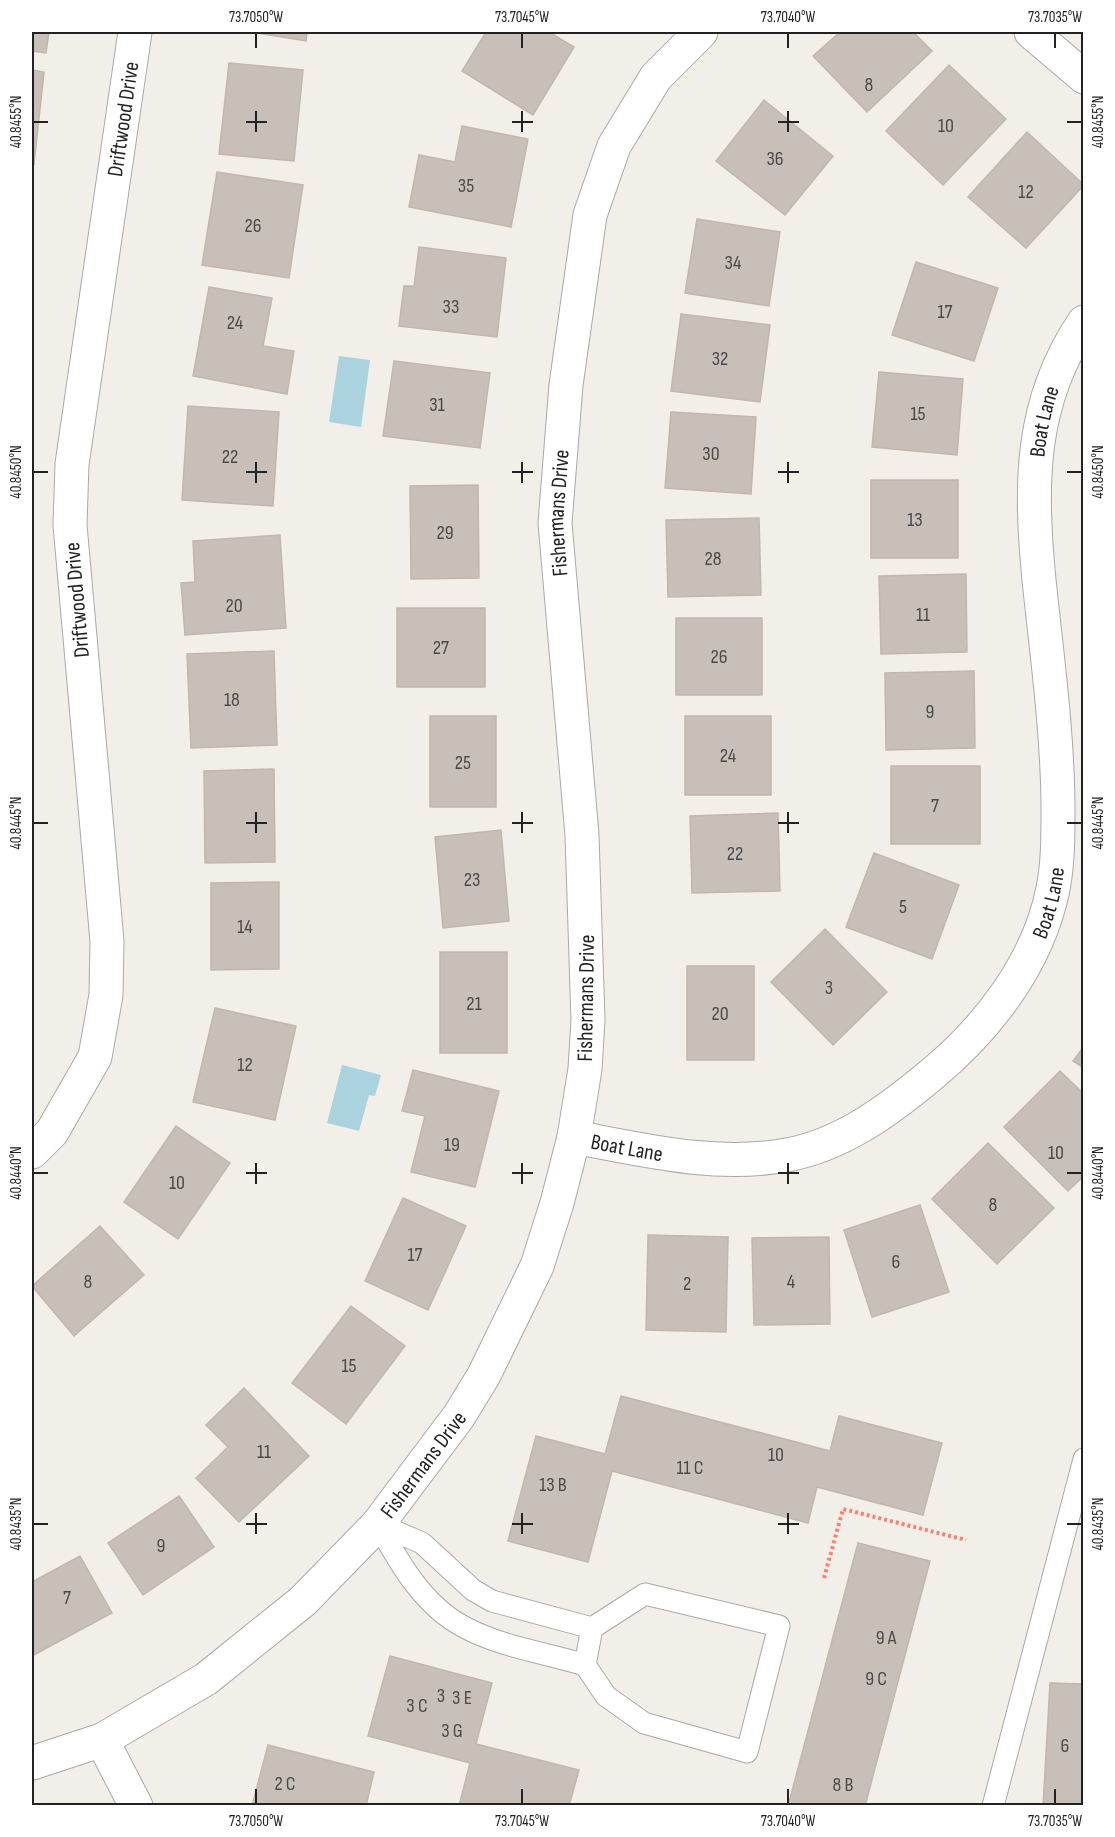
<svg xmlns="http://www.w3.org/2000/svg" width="1115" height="1837" viewBox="0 0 1115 1837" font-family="'Sofia Sans Condensed',sans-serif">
	<rect width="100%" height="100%" fill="#f2efe9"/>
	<!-- water -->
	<path fill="#aad3df" d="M 339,356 L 370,360 L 361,427 L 329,422 Z
		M 342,1065 L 381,1075 L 375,1096 L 369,1095 L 359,1131 L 327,1123 Z"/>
	<!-- building -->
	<path fill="#c7bfb8" stroke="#c4b6ab" stroke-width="1.5" d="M 32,32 L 49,32 L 46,53 L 32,51 Z
		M 251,32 L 307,32 L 306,41 Z
		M 486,32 L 549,32 L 574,47 L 533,115 L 462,71 Z
		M 840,32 L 913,32 L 932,51 L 867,112 L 813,56 Z
		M 229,63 L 303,70 L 294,161 L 219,154 Z
		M 949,65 L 1006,119 L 943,185 L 886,131 Z
		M 32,70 L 44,72 L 34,164 L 32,163 Z
		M 764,100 L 833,156 L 785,215 L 716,161 Z
		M 462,126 L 528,139 L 511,227 L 409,207 L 419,155 L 455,162 Z
		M 1027,132 L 1084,185 L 1026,248 L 968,197 Z
		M 217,172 L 303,185 L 289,278 L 202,265 Z
		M 697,219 L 780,232 L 769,306 L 685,293 Z
		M 419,247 L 506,258 L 497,337 L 399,326 L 404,286 L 414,286 Z
		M 916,262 L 998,288 L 974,361 L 892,335 Z
		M 209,287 L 272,298 L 263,346 L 294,351 L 287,394 L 193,376 Z
		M 681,314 L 770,325 L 760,402 L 671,391 Z
		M 394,361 L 490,373 L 480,448 L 383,436 Z
		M 879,372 L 963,379 L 957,455 L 872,447 Z
		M 188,406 L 279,412 L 273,506 L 182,500 Z
		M 671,412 L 756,417 L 751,494 L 665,488 Z
		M 871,480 L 958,480 L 958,558 L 871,558 Z
		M 478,485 L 479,578 L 411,579 L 410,486 Z
		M 759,518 L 761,595 L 668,597 L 666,520 Z
		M 280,535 L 286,628 L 185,635 L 181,583 L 195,582 L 193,541 Z
		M 966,574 L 967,652 L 881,654 L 879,576 Z
		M 397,608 L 485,608 L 485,687 L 397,687 Z
		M 676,618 L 762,618 L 762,695 L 676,695 Z
		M 274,651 L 277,745 L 191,748 L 187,654 Z
		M 974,671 L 975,748 L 886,750 L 885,673 Z
		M 430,716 L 496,716 L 496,807 L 430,807 Z
		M 685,716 L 771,716 L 771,795 L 685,795 Z
		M 891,766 L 980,766 L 980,844 L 891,844 Z
		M 274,769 L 275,862 L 205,863 L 204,771 Z
		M 778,813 L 780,891 L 692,893 L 690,816 Z
		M 501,830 L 509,921 L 443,928 L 435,837 Z
		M 874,853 L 959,885 L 932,959 L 846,927 Z
		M 279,882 L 279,969 L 211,970 L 211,883 Z
		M 825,929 L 887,992 L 833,1045 L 771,982 Z
		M 440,952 L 507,952 L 507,1053 L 440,1053 Z
		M 687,966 L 754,966 L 754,1060 L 687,1060 Z
		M 215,1008 L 296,1026 L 275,1120 L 193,1102 Z
		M 1084,1046 L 1084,1068 L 1073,1061 Z
		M 413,1070 L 499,1091 L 475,1187 L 411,1172 L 425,1116 L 402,1111 Z
		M 1060,1071 L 1084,1094 L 1084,1176 L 1068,1191 L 1004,1127 Z
		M 176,1126 L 230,1163 L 178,1239 L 124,1202 Z
		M 988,1143 L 1054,1208 L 997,1264 L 932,1199 Z
		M 403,1198 L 466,1226 L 428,1310 L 365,1281 Z
		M 920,1205 L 949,1292 L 872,1317 L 844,1230 Z
		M 100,1226 L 144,1275 L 74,1336 L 32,1286 Z
		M 648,1235 L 728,1237 L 726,1332 L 646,1330 Z
		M 829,1237 L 830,1324 L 754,1325 L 752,1238 Z
		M 351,1306 L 405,1346 L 346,1424 L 292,1383 Z
		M 244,1388 L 309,1456 L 239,1522 L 196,1478 L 228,1447 L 206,1425 Z
		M 621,1396 L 830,1451 L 839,1416 L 942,1443 L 923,1515 L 817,1487 L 808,1523 L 612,1471 L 588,1562 L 508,1541 L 536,1436 L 605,1454 Z
		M 179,1496 L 214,1547 L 143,1595 L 108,1543 Z
		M 858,1543 L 930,1561 L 865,1806 L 788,1806 Z
		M 80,1556 L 112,1613 L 32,1656 L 32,1582 Z
		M 390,1656 L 492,1683 L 476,1744 L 579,1770 L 569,1806 L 459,1806 L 470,1763 L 368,1736 Z
		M 1050,1683 L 1084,1684 L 1084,1806 L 1043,1806 Z
		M 268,1745 L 374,1772 L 366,1806 L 252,1806 Z"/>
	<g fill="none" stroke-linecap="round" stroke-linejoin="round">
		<!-- lane casing -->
		<g stroke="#a9a9a9" stroke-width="23">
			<path id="lane" d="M 585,1665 C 546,1653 502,1647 466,1628 C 424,1607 399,1563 378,1524 L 422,1543 L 473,1590 L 492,1601 L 592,1628 L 645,1594 L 779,1626 L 747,1752 L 644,1723 L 606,1696 L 585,1665 L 592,1628
				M 993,1806 L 1084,1459"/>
		</g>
		<!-- street casing -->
		<g stroke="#a9a9a9" stroke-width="35">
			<g id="street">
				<path d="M 1031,32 L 1084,77"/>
				<path id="s1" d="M 574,1137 C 643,1150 716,1168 787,1155 C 842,1145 889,1110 931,1075 C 988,1028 1038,963 1053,889 C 1058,863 1058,838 1058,812 C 1058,734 1047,657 1039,580 C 1030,486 1029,403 1084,322"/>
				<path id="s2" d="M 32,1152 L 52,1132 L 95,1057 L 106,995 L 107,941 L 70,525 L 72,464 L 135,32"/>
				<path d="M 102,1740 L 136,1806"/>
				<path id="s3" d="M 32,1763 L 102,1740 L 206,1679 L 303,1601 L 378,1524 L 459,1416 L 484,1375 L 537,1266 L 557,1203 L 574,1137 L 585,1069 L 588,1020 L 582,835 L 555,523 L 566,385 L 590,215 L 614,146 L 656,77 L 701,32"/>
			</g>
		</g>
		<!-- path -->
		<path stroke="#fa8072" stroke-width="4" stroke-dasharray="3 3" stroke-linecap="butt" d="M 824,1578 L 843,1509 L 966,1540"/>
		<!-- lane -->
		<use href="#lane" stroke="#fff" stroke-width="21"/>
		<!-- street -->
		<use href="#street" stroke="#fff" stroke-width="33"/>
	</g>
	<!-- ticks -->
	<path fill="none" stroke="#222" stroke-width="2" d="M 256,33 L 256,48M 522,33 L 522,48M 788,33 L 788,48M 1055,33 L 1055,48M 256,111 L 256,132M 522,111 L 522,132M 788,111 L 788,132M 33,122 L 48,122M 246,122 L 267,122M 512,122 L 533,122M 778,122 L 799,122M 1067,122 L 1082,122M 256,462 L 256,483M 522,462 L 522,483M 788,462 L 788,483M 33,472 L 48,472M 246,472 L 267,472M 512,472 L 533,472M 778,472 L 799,472M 1067,472 L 1082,472M 256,812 L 256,833M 522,812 L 522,833M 788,812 L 788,833M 33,823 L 48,823M 246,823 L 267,823M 512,823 L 533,823M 778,823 L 799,823M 1067,823 L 1082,823M 256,1163 L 256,1184M 522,1163 L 522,1184M 788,1163 L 788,1184M 33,1173 L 48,1173M 246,1173 L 267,1173M 512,1173 L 533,1173M 778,1173 L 799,1173M 1067,1173 L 1082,1173M 256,1513 L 256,1534M 522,1513 L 522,1534M 788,1513 L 788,1534M 33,1524 L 48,1524M 246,1524 L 267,1524M 512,1524 L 533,1524M 778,1524 L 799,1524M 1067,1524 L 1082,1524M 256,1789 L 256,1804M 522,1789 L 522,1804M 788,1789 L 788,1804M 1055,1789 L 1055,1804"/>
	<g text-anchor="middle" stroke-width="6" stroke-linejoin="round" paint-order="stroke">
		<!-- number labels -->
		<g font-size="20" fill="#4b4948">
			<text x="869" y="91">8</text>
			<text x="946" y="132">10</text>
			<text x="775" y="165">36</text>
			<text x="466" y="192">35</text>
			<text x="1026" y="198">12</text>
			<text x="253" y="232">26</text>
			<text x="733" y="269">34</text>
			<text x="451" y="313">33</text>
			<text x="945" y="318">17</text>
			<text x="235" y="329">24</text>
			<text x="720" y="365">32</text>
			<text x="437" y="411">31</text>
			<text x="918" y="420">15</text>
			<text x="711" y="460">30</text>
			<text x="230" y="463">22</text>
			<text x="915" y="526">13</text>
			<text x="445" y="539">29</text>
			<text x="713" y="565">28</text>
			<text x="234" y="612">20</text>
			<text x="923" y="621">11</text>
			<text x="441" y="654">27</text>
			<text x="719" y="663">26</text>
			<text x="232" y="706">18</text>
			<text x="930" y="718">9</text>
			<text x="728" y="762">24</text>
			<text x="463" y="769">25</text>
			<text x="935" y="812">7</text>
			<text x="735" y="860">22</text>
			<text x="472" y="886">23</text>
			<text x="903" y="913">5</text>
			<text x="245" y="933">14</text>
			<text x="829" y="994">3</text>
			<text x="474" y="1010">21</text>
			<text x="720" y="1020">20</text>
			<text x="245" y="1071">12</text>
			<text x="452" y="1151">19</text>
			<text x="1056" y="1159">10</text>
			<text x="177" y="1189">10</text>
			<text x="993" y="1211">8</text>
			<text x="415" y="1261">17</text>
			<text x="896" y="1268">6</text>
			<text x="88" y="1288">8</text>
			<text x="791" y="1288">4</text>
			<text x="687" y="1290">2</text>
			<text x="349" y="1372">15</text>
			<text x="264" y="1458">11</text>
			<text x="776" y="1461">10</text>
			<text x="690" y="1474">11 C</text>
			<text x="553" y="1491">13 B</text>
			<text x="161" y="1552">9</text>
			<text x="67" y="1604">7</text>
			<text x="886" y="1644">9 A</text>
			<text x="876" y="1685">9 C</text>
			<text x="441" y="1702">3</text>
			<text x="462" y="1704">3 E</text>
			<text x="417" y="1712">3 C</text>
			<text x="452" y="1737">3 G</text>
			<text x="1065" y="1752">6</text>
			<text x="285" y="1790">2 C</text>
			<text x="843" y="1791">8 B</text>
		</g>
		<!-- street labels -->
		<g font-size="22" fill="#222" stroke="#fff">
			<text dy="8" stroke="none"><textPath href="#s2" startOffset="1059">Driftwood Drive</textPath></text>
			<text dy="8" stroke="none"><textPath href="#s1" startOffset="1078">Boat Lane</textPath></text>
			<text dy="8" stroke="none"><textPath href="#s3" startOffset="1491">Fishermans Drive</textPath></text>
			<text transform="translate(76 600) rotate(-95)" y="8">Driftwood Drive</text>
			<text dy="8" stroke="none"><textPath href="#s1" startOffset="594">Boat Lane</textPath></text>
			<text transform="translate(585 998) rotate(-89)" y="8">Fishermans Drive</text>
			<text dy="8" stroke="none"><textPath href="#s1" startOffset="54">Boat Lane</textPath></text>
			<text dy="8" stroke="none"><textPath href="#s3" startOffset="501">Fishermans Drive</textPath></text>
		</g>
	</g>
	<!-- border -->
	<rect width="1115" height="1837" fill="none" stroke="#ffffff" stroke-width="66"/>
	<rect x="33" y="33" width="1049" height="1771" fill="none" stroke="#222" stroke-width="2"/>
	<g font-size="15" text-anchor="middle" fill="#222">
		<text x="256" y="22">73.7050°W</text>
		<text x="522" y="22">73.7045°W</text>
		<text x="788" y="22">73.7040°W</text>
		<text x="1055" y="22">73.7035°W</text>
		<text transform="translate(16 122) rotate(-90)" y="5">40.8455°N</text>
		<text transform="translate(1098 122) rotate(-90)" y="5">40.8455°N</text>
		<text transform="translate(16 472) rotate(-90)" y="5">40.8450°N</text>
		<text transform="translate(1098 472) rotate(-90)" y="5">40.8450°N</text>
		<text transform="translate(16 823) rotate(-90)" y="5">40.8445°N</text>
		<text transform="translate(1098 823) rotate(-90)" y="5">40.8445°N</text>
		<text transform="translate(16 1173) rotate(-90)" y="5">40.8440°N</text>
		<text transform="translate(1098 1173) rotate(-90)" y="5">40.8440°N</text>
		<text transform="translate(16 1524) rotate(-90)" y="5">40.8435°N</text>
		<text transform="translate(1098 1524) rotate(-90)" y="5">40.8435°N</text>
		<text x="256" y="1826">73.7050°W</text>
		<text x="522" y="1826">73.7045°W</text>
		<text x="788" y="1826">73.7040°W</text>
		<text x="1055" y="1826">73.7035°W</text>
	</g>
</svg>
